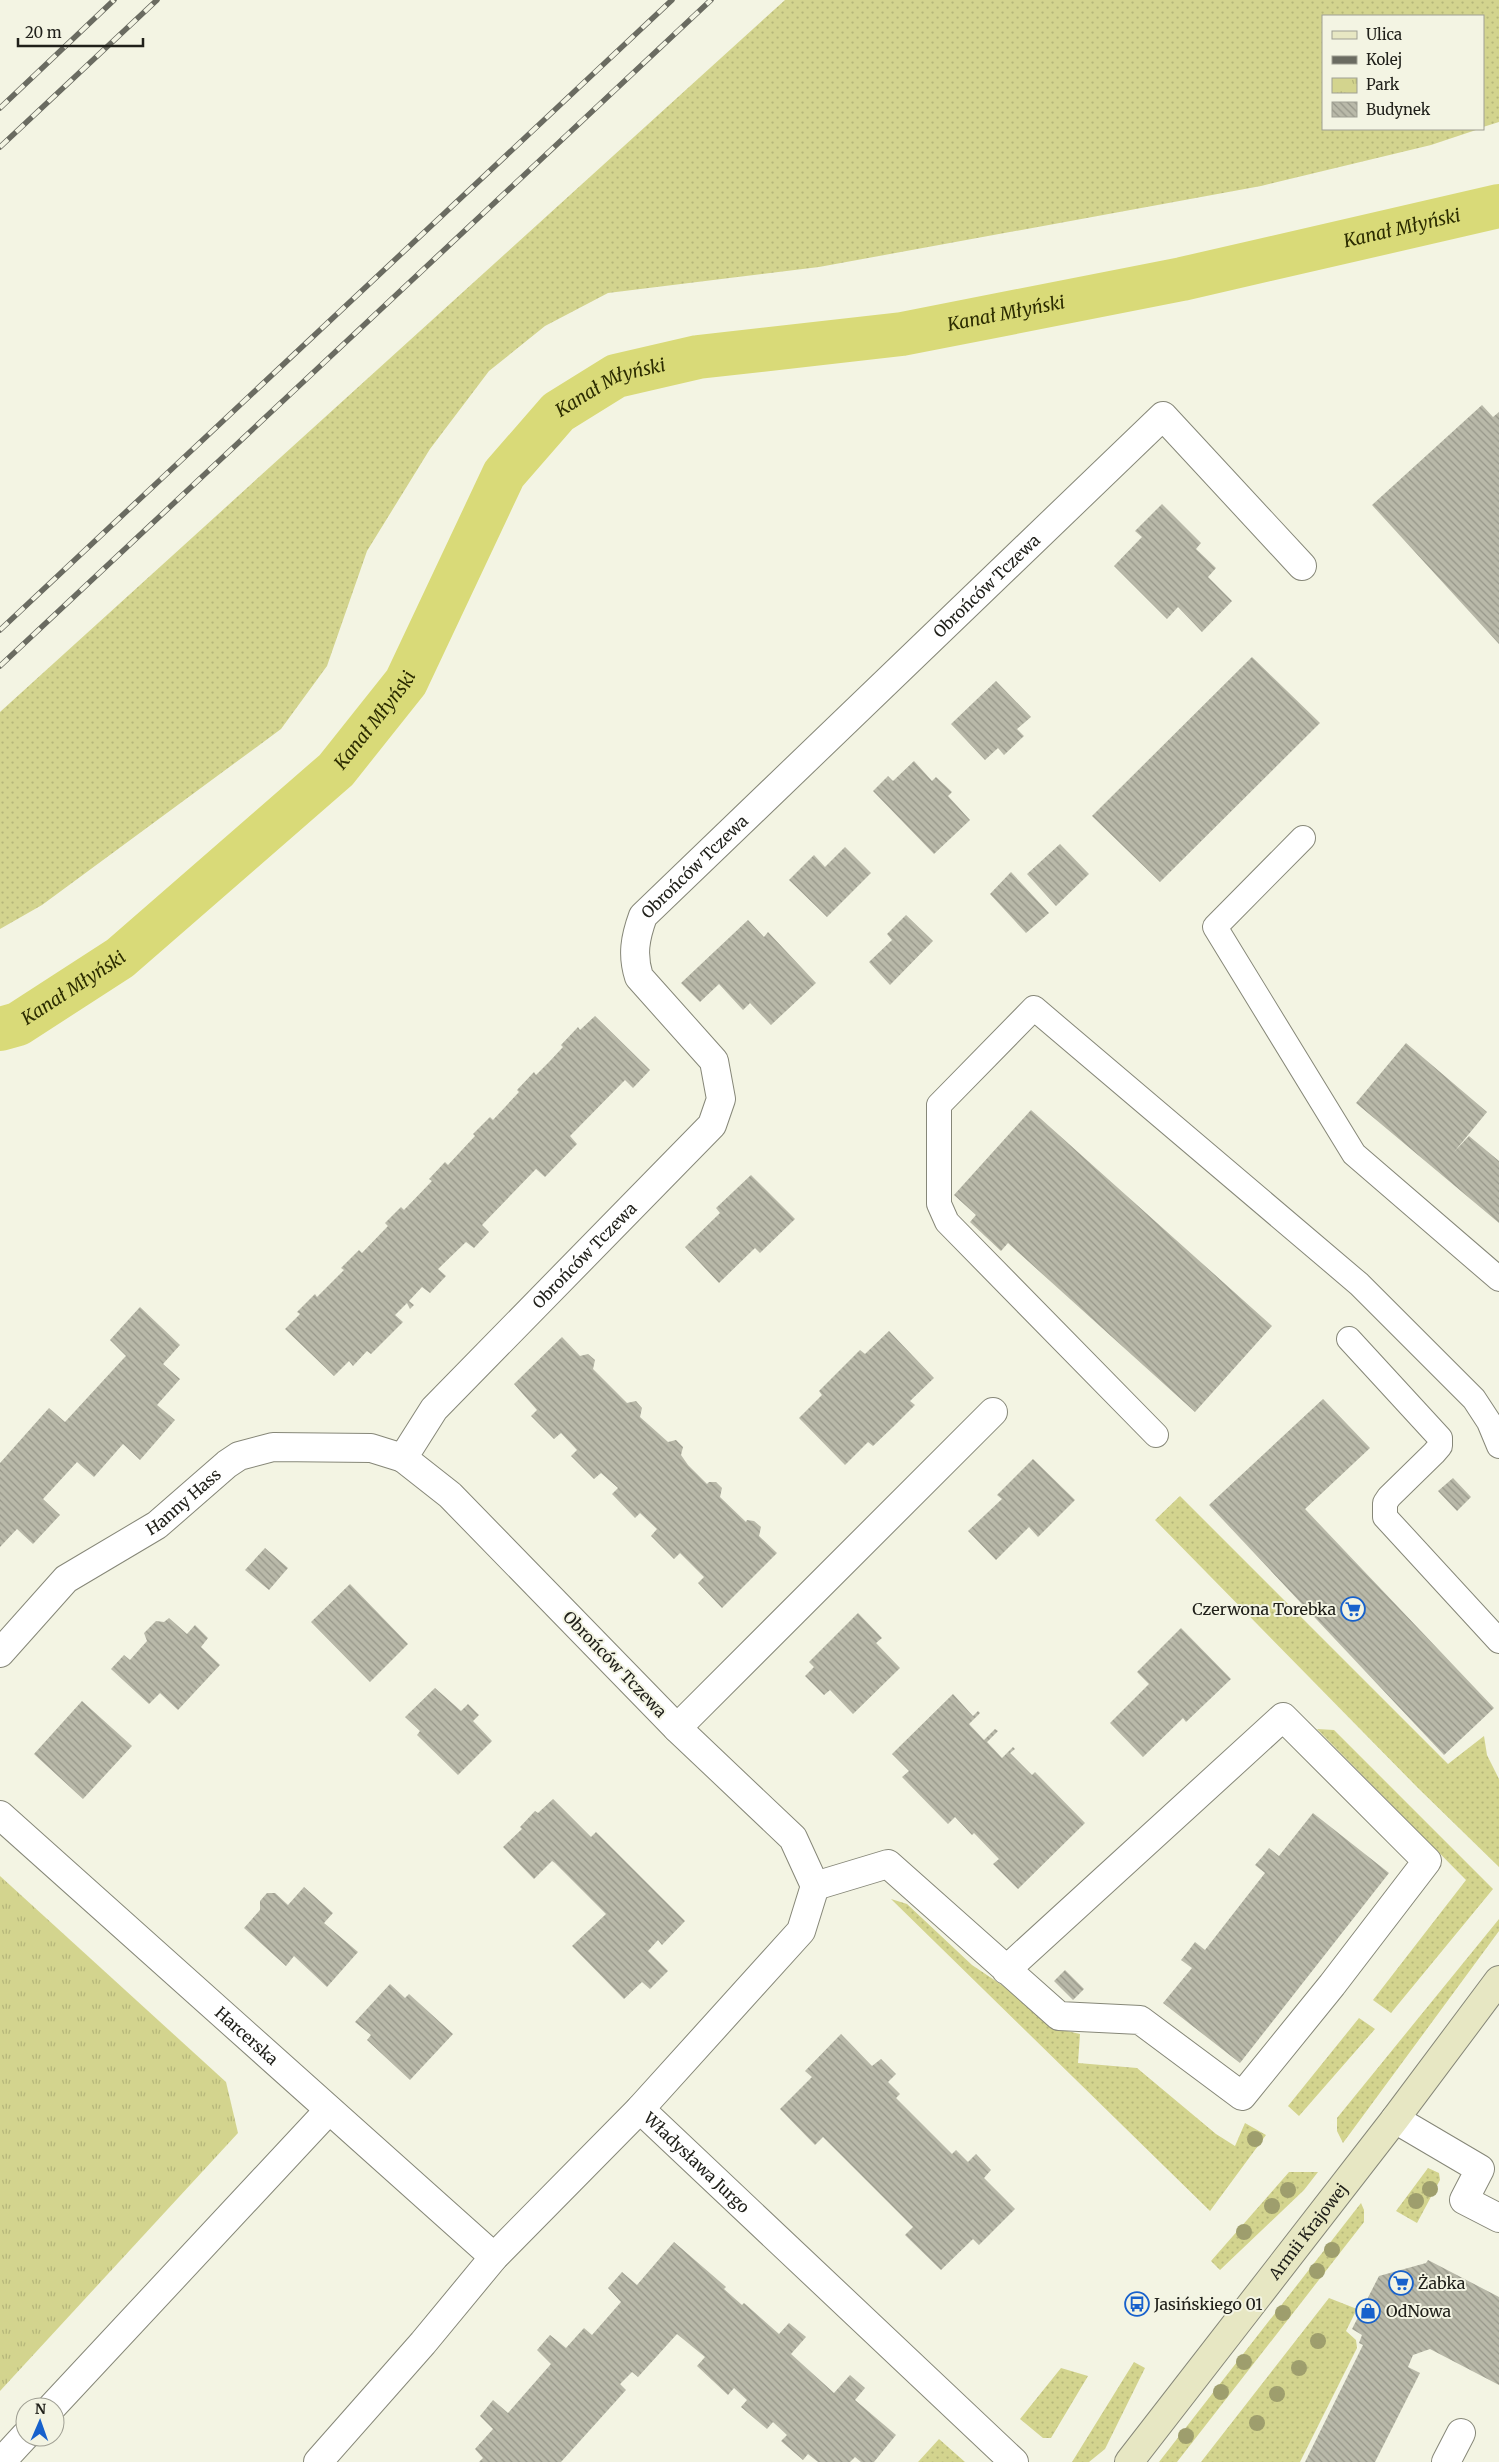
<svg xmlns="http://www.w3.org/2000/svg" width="1499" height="2462" viewBox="0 0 1499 2462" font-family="Merriweather,serif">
	<defs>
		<pattern id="grass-dots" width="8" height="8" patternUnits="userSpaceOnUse" patternTransform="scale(1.25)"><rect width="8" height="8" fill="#d3d48e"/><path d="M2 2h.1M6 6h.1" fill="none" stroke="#b5b67a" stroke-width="1.8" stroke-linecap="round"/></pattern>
		<pattern id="park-tufts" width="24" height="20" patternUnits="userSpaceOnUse" patternTransform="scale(1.25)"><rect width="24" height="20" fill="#d3d48e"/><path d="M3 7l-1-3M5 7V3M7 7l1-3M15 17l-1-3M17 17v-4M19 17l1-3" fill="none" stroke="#b5b67a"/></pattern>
		<pattern id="building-back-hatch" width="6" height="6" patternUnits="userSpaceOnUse" patternTransform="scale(1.25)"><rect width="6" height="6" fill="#b9b9a9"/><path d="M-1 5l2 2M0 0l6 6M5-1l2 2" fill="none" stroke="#969689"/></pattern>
	</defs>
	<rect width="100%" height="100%" fill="#f3f4e3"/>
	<!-- grass -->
	<path fill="url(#grass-dots)" d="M 785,0 L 1499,0 L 1499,122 L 1483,127 L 1483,16 L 1323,16 L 1323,129 L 1479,129 L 1431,145 L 1261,186 L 819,267 L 608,293 L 545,326 L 489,371 L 430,449 L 367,551 L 327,666 L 281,729 L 42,905 L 0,929 L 0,712 Z
		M 1180,1496 L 1448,1764 L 1484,1736 L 1487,1755 L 1499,1779 L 1499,1867 L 1418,1788 L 1155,1520 Z
		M 1317,1729 L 1334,1730 L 1493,1889 L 1391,2013 L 1373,2000 L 1466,1880 Z
		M 891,1899 L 907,1904 L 972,1965 L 1021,1998 L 1050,2027 L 1080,2034 L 1078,2063 L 1137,2068 L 1216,2134 L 1235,2146 L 1245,2123 L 1266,2135 L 1210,2211 Z
		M 1499,1919 L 1499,1931 L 1343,2143 L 1337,2131 L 1337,2118 Z
		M 1359,2018 L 1375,2029 L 1299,2116 L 1288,2106 Z
		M 1428,2168 L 1439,2173 L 1440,2180 L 1417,2223 L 1396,2211 Z
		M 1289,2172 L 1318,2172 L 1304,2190 L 1220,2270 L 1211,2261 Z
		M 1361,2203 L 1364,2210 L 1364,2222 L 1177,2462 L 1159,2462 Z
		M 1329,2298 L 1357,2309 L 1346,2331 L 1356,2340 L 1357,2348 L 1300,2462 L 1201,2462 Z
		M 1134,2362 L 1145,2368 L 1105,2449 L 1089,2462 L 1072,2462 Z
		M 1061,2368 L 1088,2376 L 1051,2438 L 1043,2438 L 1020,2419 Z
		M 939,2439 L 965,2462 L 918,2462 Z"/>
	<!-- park -->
	<path fill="url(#park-tufts)" d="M 0,1876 L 226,2082 L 238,2133 L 0,2391 Z"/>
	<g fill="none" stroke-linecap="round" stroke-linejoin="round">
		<!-- canal -->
		<path stroke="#d9da78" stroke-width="44" id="s1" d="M 0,1029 L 18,1024 L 120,958 L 336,770 L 406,682 L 504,474 L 558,412 L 616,376 L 698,357 L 902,334 L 1182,279 L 1499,206"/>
	</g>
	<!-- building -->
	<path fill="url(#building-back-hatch)" d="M 1482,405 L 1493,417 L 1499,412 L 1499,644 L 1372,505 Z
		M 1162,504 L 1201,543 L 1196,549 L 1216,568 L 1208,577 L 1232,601 L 1202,632 L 1178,607 L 1167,619 L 1114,566 L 1142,537 L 1135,531 Z
		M 1252,657 L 1320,723 L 1160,882 L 1092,816 Z
		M 996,681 L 1031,717 L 1017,729 L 1024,736 L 1004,755 L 998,748 L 985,760 L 951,724 Z
		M 914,761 L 932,781 L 936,777 L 952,792 L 948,796 L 970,820 L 934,854 L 873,791 L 888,776 L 893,781 Z
		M 1060,844 L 1089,874 L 1056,906 L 1027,874 Z
		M 845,847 L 871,873 L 827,917 L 789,880 L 814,855 L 825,867 Z
		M 1011,872 L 1049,913 L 1026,933 L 990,894 Z
		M 906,915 L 933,941 L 890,985 L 869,962 L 892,940 L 887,934 Z
		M 748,920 L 764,937 L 768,932 L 816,983 L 771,1025 L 750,1003 L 743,1010 L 719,984 L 700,1002 L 681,983 Z
		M 595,1016 L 650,1070 L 633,1088 L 625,1080 L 570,1136 L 577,1144 L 545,1177 L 536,1169 L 482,1225 L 489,1232 L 474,1248 L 466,1242 L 438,1269 L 446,1276 L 430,1293 L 422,1287 L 409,1301 L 414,1305 L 410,1309 L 407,1303 L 395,1315 L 403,1322 L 371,1354 L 367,1351 L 353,1366 L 349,1361 L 334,1376 L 285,1329 L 300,1314 L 297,1312 L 315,1294 L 317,1297 L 344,1270 L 341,1268 L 359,1250 L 362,1253 L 388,1226 L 385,1223 L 401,1207 L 404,1210 L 432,1181 L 429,1179 L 445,1162 L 448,1165 L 475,1136 L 473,1134 L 490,1117 L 493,1120 L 519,1092 L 517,1090 L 534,1072 L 536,1075 L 550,1061 L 563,1047 L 561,1045 L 578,1027 L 580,1030 Z
		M 1406,1043 L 1487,1112 L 1454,1152 L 1469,1136 L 1499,1161 L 1499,1223 L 1356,1103 Z
		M 1031,1110 L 1272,1326 L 1195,1412 L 1008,1243 L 1001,1251 L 970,1222 L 976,1215 L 954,1195 Z
		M 751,1175 L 795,1219 L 760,1253 L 755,1248 L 719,1283 L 685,1247 L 720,1213 L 716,1208 Z
		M 140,1307 L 180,1345 L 163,1364 L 180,1379 L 157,1405 L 175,1420 L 140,1460 L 123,1444 L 94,1477 L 77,1462 L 43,1499 L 60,1515 L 33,1544 L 17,1529 L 0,1547 L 0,1463 L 49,1408 L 65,1422 L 124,1358 L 126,1356 L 110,1340 Z
		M 889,1331 L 934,1378 L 910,1401 L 915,1405 L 894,1426 L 873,1446 L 868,1442 L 845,1465 L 799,1418 L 822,1395 L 819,1391 L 860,1350 L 865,1354 Z
		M 562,1337 L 580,1356 L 588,1354 L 595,1360 L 593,1369 L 627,1403 L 636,1401 L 642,1408 L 640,1417 L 649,1425 L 668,1442 L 676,1440 L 683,1447 L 681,1455 L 688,1465 L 707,1484 L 709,1482 L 716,1482 L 722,1488 L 720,1497 L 746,1522 L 747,1520 L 754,1521 L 761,1527 L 759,1536 L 777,1553 L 722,1608 L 698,1583 L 704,1577 L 680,1553 L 674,1559 L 651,1536 L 657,1529 L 640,1513 L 635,1518 L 612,1494 L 618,1488 L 601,1473 L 594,1479 L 571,1456 L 577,1450 L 561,1433 L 554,1439 L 531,1416 L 537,1410 L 514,1384 Z
		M 1323,1399 L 1370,1448 L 1305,1509 L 1494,1708 L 1444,1755 L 1209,1505 Z
		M 1033,1459 L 1075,1500 L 1038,1537 L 1029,1527 L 996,1560 L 968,1531 L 1002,1499 L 997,1495 Z
		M 1453,1478 L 1471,1497 L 1457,1511 L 1438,1491 Z
		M 265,1548 L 288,1568 L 269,1590 L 245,1570 Z
		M 350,1584 L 408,1644 L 370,1682 L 311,1622 Z
		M 858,1613 L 882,1638 L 876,1643 L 900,1668 L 853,1714 L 830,1690 L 824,1695 L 805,1676 L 814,1667 L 809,1662 Z
		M 169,1618 L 187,1634 L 195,1625 L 208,1638 L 201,1647 L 220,1665 L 178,1710 L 160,1693 L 149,1704 L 111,1669 L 124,1655 L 130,1660 L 147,1641 L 144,1633 L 156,1621 L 164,1622 Z
		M 1181,1628 L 1231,1679 L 1186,1722 L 1183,1718 L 1143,1757 L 1110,1723 L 1149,1684 L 1137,1672 Z
		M 435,1688 L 461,1711 L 468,1704 L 479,1715 L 473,1721 L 492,1741 L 458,1775 L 417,1735 L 420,1731 L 405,1717 Z
		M 953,1694 L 973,1716 L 978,1711 L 980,1713 L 969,1724 L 984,1740 L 995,1729 L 998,1731 L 987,1742 L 1002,1758 L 1013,1747 L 1015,1749 L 1010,1753 L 1032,1775 L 1035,1772 L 1085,1823 L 1018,1889 L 993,1864 L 999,1859 L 974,1833 L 972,1835 L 955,1817 L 948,1824 L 902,1777 L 909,1771 L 892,1754 Z
		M 82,1701 L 132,1746 L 83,1799 L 34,1754 Z
		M 553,1799 L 591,1837 L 596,1832 L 685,1921 L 662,1945 L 658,1940 L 648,1951 L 668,1971 L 650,1989 L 642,1982 L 624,1999 L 572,1946 L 606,1914 L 555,1863 L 552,1861 L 534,1879 L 503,1847 L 522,1829 L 520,1827 L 535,1811 L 538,1813 Z
		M 1313,1813 L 1389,1873 L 1240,2063 L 1163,2003 L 1192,1968 L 1181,1960 L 1189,1950 L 1195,1942 L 1205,1950 L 1265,1873 L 1255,1865 L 1263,1856 L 1269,1848 L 1279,1856 Z
		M 304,1887 L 333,1913 L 324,1923 L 358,1952 L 327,1987 L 294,1956 L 286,1966 L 244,1928 L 260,1910 L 260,1901 L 267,1893 L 275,1893 L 288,1905 Z
		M 1065,1970 L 1084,1989 L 1073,2000 L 1054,1981 Z
		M 390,1984 L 405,1998 L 409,1994 L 453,2034 L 410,2080 L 367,2040 L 371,2035 L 355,2022 Z
		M 841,2034 L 872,2066 L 881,2059 L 896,2074 L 888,2082 L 900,2094 L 896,2098 L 952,2154 L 956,2150 L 968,2162 L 976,2154 L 991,2170 L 984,2178 L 1015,2209 L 979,2245 L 973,2239 L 941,2270 L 905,2235 L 913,2227 L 823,2137 L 815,2145 L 780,2109 L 812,2077 L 805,2071 Z
		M 674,2242 L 726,2287 L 724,2289 L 742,2305 L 744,2303 L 779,2334 L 789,2323 L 806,2337 L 791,2354 L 834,2393 L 850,2375 L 865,2388 L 855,2400 L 896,2435 L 874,2462 L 861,2462 L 855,2457 L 850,2462 L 818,2462 L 808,2454 L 803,2460 L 781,2441 L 787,2435 L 773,2422 L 767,2429 L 741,2407 L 747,2400 L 734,2388 L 728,2395 L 697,2366 L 705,2357 L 677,2334 L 638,2377 L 632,2372 L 620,2384 L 626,2390 L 561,2462 L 479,2462 L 483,2458 L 475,2449 L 493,2429 L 480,2416 L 493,2400 L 508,2413 L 551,2364 L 537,2350 L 550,2335 L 566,2348 L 584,2328 L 592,2335 L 621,2302 L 608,2288 L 622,2272 L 637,2285 Z
		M 1428,2260 L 1499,2297 L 1499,2385 L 1430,2349 L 1413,2355 L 1408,2367 L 1420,2373 L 1375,2462 L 1305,2462 L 1363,2345 L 1359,2343 L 1362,2335 L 1352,2329 L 1379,2276 L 1426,2263 Z"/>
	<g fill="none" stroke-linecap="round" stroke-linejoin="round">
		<!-- lane casing -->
		<g stroke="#868778" stroke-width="26">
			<path id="lane" d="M 1303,838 L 1215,927 L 1354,1154 L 1499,1279
				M 1349,1339 L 1440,1438 L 1440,1446 L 1434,1453 L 1389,1497 L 1385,1503 L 1385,1517 L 1499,1641
				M 1156,1435 L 947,1222 L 939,1204 L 939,1105 L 1034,1008 L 1359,1284 L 1474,1399 L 1489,1422 L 1499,1446"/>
		</g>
		<!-- street casing -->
		<g stroke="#868778" stroke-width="30">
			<g id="street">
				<path id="s2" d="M 0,1653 L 66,1579 L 157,1525 L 227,1464 L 239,1456 L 273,1447 L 371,1448 L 403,1458"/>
				<path d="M 677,1728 L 993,1412"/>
				<path id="s3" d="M 0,1815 L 494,2257"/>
				<path d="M 815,1886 L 888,1864 L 1059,2016 L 1140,2020 L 1242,2096 L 1332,1985 L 1427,1861 L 1283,1717 L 1006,1970"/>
				<path id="s4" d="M 640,2109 L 1014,2462"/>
				<path d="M 1395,2119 L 1480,2169 L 1464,2200 L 1499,2218"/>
				<path d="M 52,2407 L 329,2110"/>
				<path d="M 1,2462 L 25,2436"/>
				<path id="s5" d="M 318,2462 L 423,2343 L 494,2257 L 640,2109 L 801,1931 L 815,1886 L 793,1838 L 677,1728 L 450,1495 L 403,1458 L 434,1409 L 712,1125 L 721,1099 L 714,1061 L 639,977 C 632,955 635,938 643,916 L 1163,416 L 1302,566"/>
				<path d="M 1446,2462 L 1461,2433"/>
			</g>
		</g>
		<!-- secondary casing -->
		<g stroke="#868778" stroke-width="30">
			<g id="secondary">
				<path id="s6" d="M 1129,2462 L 1395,2119 L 1499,1980"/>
			</g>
		</g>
		<!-- lane -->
		<use href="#lane" stroke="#fff" stroke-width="24"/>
		<!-- street -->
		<use href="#street" stroke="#fff" stroke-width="28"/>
		<!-- secondary -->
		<use href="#secondary" stroke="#e7e7c3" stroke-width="28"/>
		<!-- rail casing -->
		<g stroke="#6a6b61" stroke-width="5.5">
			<path id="rail" d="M 0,108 L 114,0
				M 0,147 L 157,0
				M 0,630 L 672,0
				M 0,666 L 711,0"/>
		</g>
		<!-- rail -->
		<use href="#rail" stroke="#f3f4e3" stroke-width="4" stroke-dasharray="11" stroke-linecap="butt"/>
	</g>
	<!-- trees -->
	<g fill="#9e9e6d">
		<circle cx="1255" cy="2139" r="8"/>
		<circle cx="1430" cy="2189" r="8"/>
		<circle cx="1288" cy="2190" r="8"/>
		<circle cx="1416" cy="2201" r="8"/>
		<circle cx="1272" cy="2206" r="8"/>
		<circle cx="1244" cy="2232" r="8"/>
		<circle cx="1332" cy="2250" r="8"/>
		<circle cx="1317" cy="2271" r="8"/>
		<circle cx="1283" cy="2313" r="8"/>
		<circle cx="1318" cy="2341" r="8"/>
		<circle cx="1244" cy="2362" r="8"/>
		<circle cx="1299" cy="2368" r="8"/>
		<circle cx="1221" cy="2392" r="8"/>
		<circle cx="1277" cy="2394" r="8"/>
		<circle cx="1257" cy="2423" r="8"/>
		<circle cx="1186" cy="2436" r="8"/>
	</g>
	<!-- icons -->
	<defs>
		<g id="supermarket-ring" transform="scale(1.25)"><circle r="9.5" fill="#f3f4e3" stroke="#1761cc" stroke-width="1.5"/><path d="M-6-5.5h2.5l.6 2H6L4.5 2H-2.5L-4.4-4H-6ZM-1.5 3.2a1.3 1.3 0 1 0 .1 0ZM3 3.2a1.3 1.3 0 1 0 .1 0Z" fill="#1761cc"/></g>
		<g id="bus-ring" transform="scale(1.25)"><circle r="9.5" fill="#f3f4e3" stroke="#1761cc" stroke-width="1.5"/><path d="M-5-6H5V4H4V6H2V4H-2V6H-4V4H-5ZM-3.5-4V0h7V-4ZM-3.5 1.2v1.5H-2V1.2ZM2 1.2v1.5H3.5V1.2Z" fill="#1761cc"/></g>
		<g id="shop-ring" transform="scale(1.25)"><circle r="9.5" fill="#f3f4e3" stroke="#1761cc" stroke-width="1.5"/><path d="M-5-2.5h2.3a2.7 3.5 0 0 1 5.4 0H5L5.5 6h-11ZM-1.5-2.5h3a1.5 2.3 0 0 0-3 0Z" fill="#1761cc"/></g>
	</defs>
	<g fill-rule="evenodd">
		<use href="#supermarket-ring" x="1353" y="1609"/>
		<use href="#supermarket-ring" x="1401" y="2283"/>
		<use href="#bus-ring" x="1137" y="2304"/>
		<use href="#shop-ring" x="1368" y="2311"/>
	</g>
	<g text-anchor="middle" stroke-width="4" stroke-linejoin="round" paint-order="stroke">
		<!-- street labels -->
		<g font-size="16" fill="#20201a" stroke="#f3f4e3">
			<text dy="6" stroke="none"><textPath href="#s5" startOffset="2536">Obrońców Tczewa</textPath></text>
			<text dy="6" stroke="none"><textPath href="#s5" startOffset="2131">Obrońców Tczewa</textPath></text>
			<text dy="6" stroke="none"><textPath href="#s5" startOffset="1636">Obrońców Tczewa</textPath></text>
			<text dy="6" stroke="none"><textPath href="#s2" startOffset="240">Hanny Hass</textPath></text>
			<text transform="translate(615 1664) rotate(46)" y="6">Obrońców Tczewa</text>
			<text dy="6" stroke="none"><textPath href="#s3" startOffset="331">Harcerska</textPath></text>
			<text dy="6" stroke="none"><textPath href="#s4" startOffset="78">Władysława Jurgo</textPath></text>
			<text dy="6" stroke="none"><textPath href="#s6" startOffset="292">Armii Krajowej</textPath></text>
		</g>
		<!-- poi labels -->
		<g font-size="16" fill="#20201a" stroke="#f3f4e3" text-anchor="start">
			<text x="1336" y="1615" text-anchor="end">Czerwona Torebka</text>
			<text x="1418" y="2289">Żabka</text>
			<text x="1154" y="2310">Jasińskiego 01</text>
			<text x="1386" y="2317">OdNowa</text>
		</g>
		<!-- water labels -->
		<g font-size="18" font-style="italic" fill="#2c2c01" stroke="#f3f4e3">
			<text dy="6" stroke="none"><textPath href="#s1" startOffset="1720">Kanał Młyński</textPath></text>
			<text dy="6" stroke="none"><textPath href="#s1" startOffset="1315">Kanał Młyński</textPath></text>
			<text dy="6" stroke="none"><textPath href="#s1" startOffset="910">Kanał Młyński</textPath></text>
			<text dy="6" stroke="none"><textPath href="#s1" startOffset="490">Kanał Młyński</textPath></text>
			<text dy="6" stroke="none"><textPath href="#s1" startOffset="85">Kanał Młyński</textPath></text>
		</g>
	</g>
	<!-- legend -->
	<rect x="1322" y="15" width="162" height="115" fill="#f3f4e3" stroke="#9f9f93"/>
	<rect x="1332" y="31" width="25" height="8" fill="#e7e7c3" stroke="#9f9f93"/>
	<text x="1366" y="40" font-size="15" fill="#20201a">Ulica</text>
	<rect x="1332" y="56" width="25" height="8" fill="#6a6b61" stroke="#9f9f93"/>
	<text x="1366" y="65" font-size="15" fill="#20201a">Kolej</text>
	<rect x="1332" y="78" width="25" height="15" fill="url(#park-tufts)" stroke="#9f9f93"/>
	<text x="1366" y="90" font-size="15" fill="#20201a">Park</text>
	<rect x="1332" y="102" width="25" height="15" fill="url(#building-back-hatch)" stroke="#9f9f93"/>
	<text x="1366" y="115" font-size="15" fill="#20201a">Budynek</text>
	<!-- north arrow -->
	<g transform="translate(40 2422) rotate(2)"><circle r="24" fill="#f3f4e3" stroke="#9f9f93"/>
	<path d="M0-4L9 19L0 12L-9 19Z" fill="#1761cc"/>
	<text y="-8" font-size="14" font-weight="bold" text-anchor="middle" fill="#20201a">N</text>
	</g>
	<!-- scale -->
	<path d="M18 38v8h125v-8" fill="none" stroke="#20201a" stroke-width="2.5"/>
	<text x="25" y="38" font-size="15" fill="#20201a" stroke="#f3f4e3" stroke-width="4" paint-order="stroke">20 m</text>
</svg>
